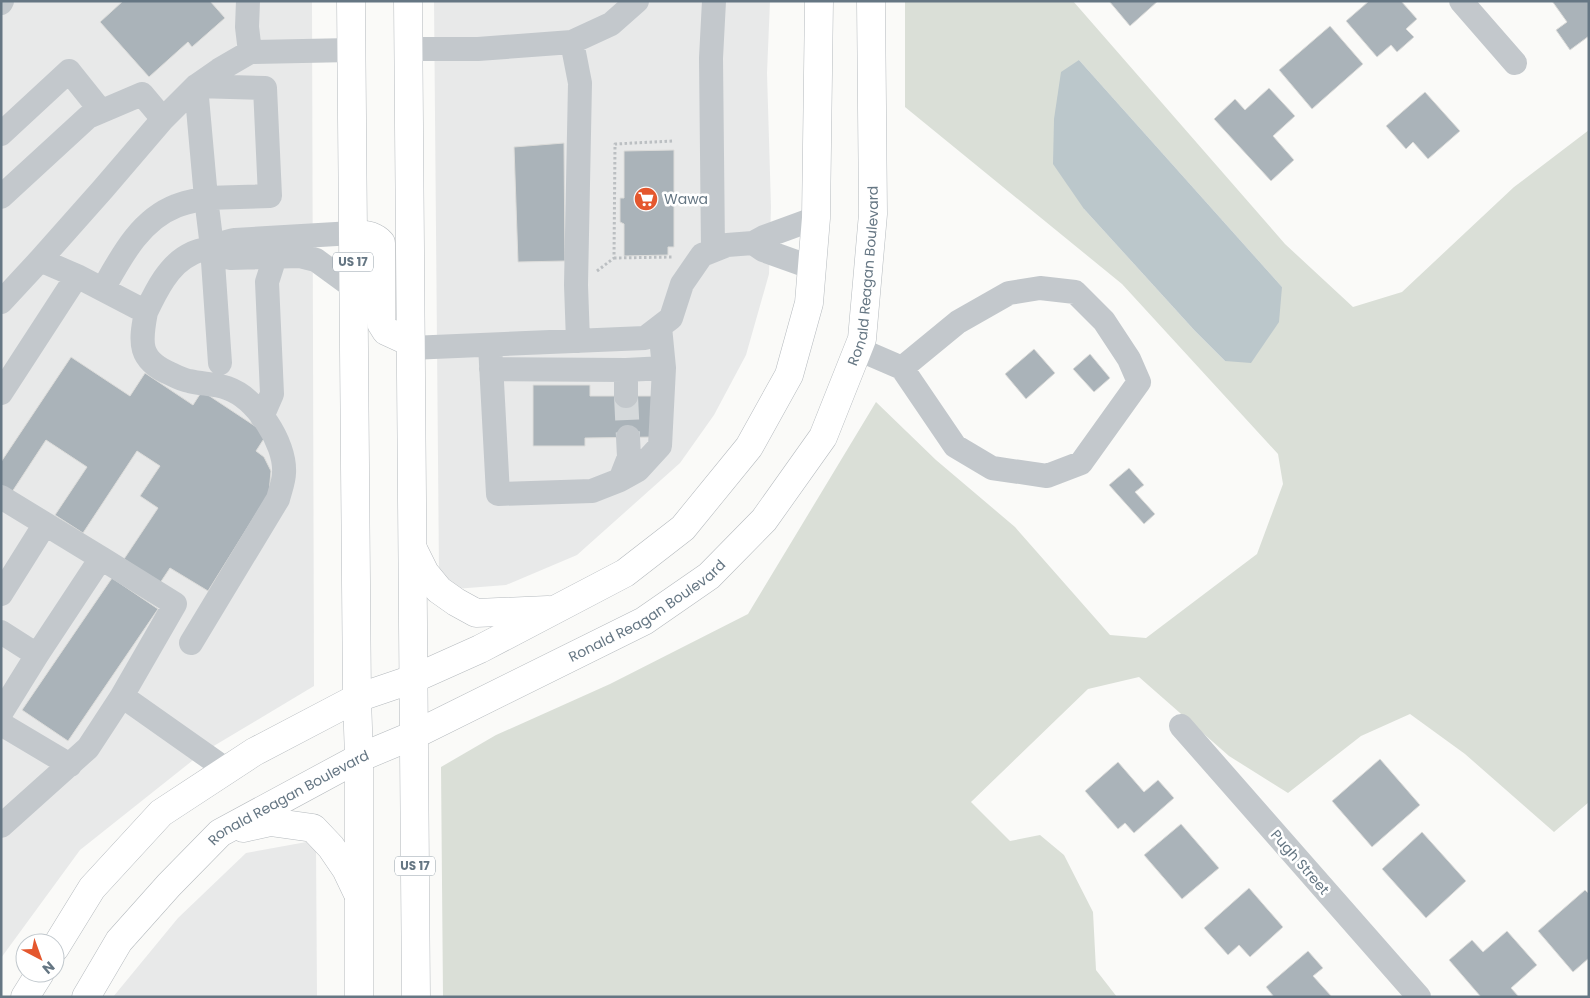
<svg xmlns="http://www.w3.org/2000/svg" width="1590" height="998" viewBox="0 0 1590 998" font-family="Poppins,sans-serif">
	<rect width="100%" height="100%" fill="#fafaf8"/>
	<!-- built -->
	<path fill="#e8e9e9" d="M 1,1 L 312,1 L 314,686 L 202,753 L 80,850 L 1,958 Z
		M 434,1 L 770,1 L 767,73 L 771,207 L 769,274 L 746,355 L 714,415 L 680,463 L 577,555 L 506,585 L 455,589 L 439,574 Z
		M 312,841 L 316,845 L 317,997 L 113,997 L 178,918 L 246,853 Z"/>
	<!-- green -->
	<path fill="#dadfd7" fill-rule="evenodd" d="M 905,1 L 1073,1 L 1285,244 L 1353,307 L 1402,292 L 1514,187 L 1589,130 L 1589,802 L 1554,832 L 1465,754 L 1410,714 L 1361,736 L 1288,793 L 1229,756 L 1139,677 L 1088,689 L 971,802 L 1010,841 L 1040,835 L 1064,855 L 1093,912 L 1096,970 L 1117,997 L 443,997 L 441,767 L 496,735 L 610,684 L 748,614 L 876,402 L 936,460 L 1015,527 L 1110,635 L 1146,638 L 1257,554 L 1283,484 L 1278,454 L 1122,284 L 905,107 ZM 1079,60 L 1282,287 L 1225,361 L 1195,331 L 1084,209 Z"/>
	<!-- water -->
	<path fill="#bbc7cb" d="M 1079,60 L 1282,287 L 1279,322 L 1251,363 L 1225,361 L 1195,331 L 1084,209 L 1053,164 L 1054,119 L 1061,72 Z"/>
	<!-- building -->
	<path fill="#aab3b9" stroke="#dcdcda" d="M 123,1 L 210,1 L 225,18 L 192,47 L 188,42 L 149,77 L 100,22 Z
		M 1109,1 L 1158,1 L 1130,26 Z
		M 1369,1 L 1401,1 L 1417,19 L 1406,29 L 1414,37 L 1397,52 L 1391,45 L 1377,57 L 1346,21 Z
		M 1552,1 L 1589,1 L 1589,36 L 1570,50 L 1556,30 L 1567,22 Z
		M 1330,26 L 1363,64 L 1312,109 L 1279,70 Z
		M 1269,88 L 1295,116 L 1273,136 L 1294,160 L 1271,181 L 1214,119 L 1235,99 L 1245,110 Z
		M 1425,92 L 1460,131 L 1428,159 L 1413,142 L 1406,149 L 1386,126 Z
		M 564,143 L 565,261 L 518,262 L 514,147 Z
		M 674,150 L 674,247 L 668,247 L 668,255 L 624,256 L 624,224 L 620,222 L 620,198 L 624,198 L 624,151 Z
		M 1034,349 L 1055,373 L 1026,399 L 1005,374 Z
		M 1090,354 L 1110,378 L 1094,392 L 1073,369 Z
		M 71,357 L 130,396 L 145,373 L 193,405 L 202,391 L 267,434 L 256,451 L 264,457 L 271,471 L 269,493 L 208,591 L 170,568 L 160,583 L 124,559 L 158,508 L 140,496 L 160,466 L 137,451 L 83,533 L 55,515 L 87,467 L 46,440 L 12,492 L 1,485 L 1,462 Z
		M 533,385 L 590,385 L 590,396 L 656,396 L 655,437 L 585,438 L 585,446 L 533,446 Z
		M 1129,468 L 1144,485 L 1135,492 L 1155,514 L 1144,524 L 1109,485 Z
		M 112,578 L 158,609 L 68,741 L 22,710 Z
		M 1380,759 L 1420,805 L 1372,847 L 1332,801 Z
		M 1118,762 L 1144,792 L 1158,780 L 1174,798 L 1134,833 L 1125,823 L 1118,829 L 1085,791 Z
		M 1181,824 L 1219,868 L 1182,899 L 1144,855 Z
		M 1422,832 L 1466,881 L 1426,918 L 1382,869 Z
		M 1249,888 L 1283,927 L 1250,957 L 1239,945 L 1228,955 L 1204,928 Z
		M 1585,890 L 1589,894 L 1589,958 L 1573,972 L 1538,931 Z
		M 1507,931 L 1537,965 L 1511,988 L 1519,997 L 1481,997 L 1449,960 L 1472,940 L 1483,952 Z
		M 1308,951 L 1323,968 L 1313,976 L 1332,997 L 1274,997 L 1266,987 Z"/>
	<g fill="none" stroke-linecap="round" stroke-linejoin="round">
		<!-- minor-tunnel -->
		<path stroke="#d5d9db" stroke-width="24" stroke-dasharray="24 12" stroke-linecap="butt" d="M 626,396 L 628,437"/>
		<!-- major casing -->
		<g stroke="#b5babe" stroke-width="29">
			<g id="major">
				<path d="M 351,1 L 357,698 L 359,758 L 359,997"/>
				<path d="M 408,1 L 416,997"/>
				<path d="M 353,233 C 363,235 373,234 381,243 L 381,323 L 386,331 L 410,342"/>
				<path d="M 413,549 L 425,573 L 439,590 L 456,602 L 476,613 L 548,610"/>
				<path d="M 243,828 L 270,822 L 313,828 L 331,847 L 346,869 L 357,892"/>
				<path d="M 55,948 L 92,888 L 161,813 L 254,752 L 357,698 L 413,679 L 480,649 L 625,573 L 683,528 L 749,447 L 789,375 L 809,303 L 816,218 L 819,1"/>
				<path d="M 25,997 L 40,973"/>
				<path id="s1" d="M 86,997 L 119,941 L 169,885 L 220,833 L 359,758 L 414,735 L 644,621 L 709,576 L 764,520 L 823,437 L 862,339 L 873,214 L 871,1"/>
			</g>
		</g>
		<!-- path -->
		<path stroke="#bbbfc2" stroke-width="3" stroke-dasharray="2.5 2.5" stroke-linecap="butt" d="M 614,258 L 674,257
			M 597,271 L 614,258 L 615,144 L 673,141"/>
		<!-- minor -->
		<path stroke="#c3c8cc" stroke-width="24" d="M 248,1 L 247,27 L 250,52
			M 1461,1 L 1515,63
			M 1,3 L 2,1
			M 572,42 L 580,83 L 576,285 L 578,341
			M 408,49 L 478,49 L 572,42 L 611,24 L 637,1
			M 1,134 L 69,71 L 101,111
			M 1,197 L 88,117 L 142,94 L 163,119
			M 753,243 L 763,250 L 813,268
			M 212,247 L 222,256 L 231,258 L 300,256 L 316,260 L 353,287
			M 713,250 L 711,58 L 714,1
			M 40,260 L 103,189 L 163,119 L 196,86 L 219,70 L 250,52 L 351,50
			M 103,289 C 121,257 140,220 176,206 C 185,202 197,200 206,198 L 196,86 L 265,88 L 270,196 L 206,198 L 212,247 L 220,363
			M 1,302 L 40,260 L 77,276 L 146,312 C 156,291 169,264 191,254 C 197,250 206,250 213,247 C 221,244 227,241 235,240 L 353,233
			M 146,312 C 140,343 138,360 171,374 C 177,377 183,380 189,381 C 202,384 215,384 227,388 C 256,398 286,443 284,473 C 284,481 280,491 278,499 L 191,643
			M 490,345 L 498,494 L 592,491 L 620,480 L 629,457 L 628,437
			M 410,348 L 645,338 L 671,318 L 682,284 L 702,255 L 727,245 L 753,243 L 764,237 L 816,218
			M 858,349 L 902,368 L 955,446 L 992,468 L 1047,476 L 1081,463 L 1139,382 L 1129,359 L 1104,321 L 1075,292 L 1040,288 L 1009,293 L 958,322 L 902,368
			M 491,369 L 626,370 L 664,368
			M 1,393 L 77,276
			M 626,396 L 626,370
			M 262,417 L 272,394 L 267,282 L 275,257
			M 620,480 L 638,470 L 660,446 L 664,368 L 660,327
			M 1,497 L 101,558 L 37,655 L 1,632
			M 101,558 L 175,604 L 122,696 L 227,770
			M 1,594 L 45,524
			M 1,713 L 37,655
			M 1,724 L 70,765
			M 1181,726 L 1419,997
			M 1,826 L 88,748 L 122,696"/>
		<!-- major -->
		<use href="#major" stroke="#fff" stroke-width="28"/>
	</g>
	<!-- icons -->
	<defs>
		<g id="supermarket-disc" transform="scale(1.25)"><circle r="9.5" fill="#e4572e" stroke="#fff"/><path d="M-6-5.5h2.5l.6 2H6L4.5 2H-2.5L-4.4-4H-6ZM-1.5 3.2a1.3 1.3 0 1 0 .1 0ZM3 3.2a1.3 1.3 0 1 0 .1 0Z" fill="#fff"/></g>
	</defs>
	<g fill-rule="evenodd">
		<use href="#supermarket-disc" x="646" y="199"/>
	</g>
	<g text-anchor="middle" stroke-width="5" stroke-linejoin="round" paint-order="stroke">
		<!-- shield labels -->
		<g fill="#fff" stroke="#939fa8" stroke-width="1">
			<rect x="333" y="252.5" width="40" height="19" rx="4"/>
			<rect x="395" y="856.5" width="40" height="19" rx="4"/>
		</g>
		<g font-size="12" font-weight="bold" fill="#657683">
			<text x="353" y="266">US 17</text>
			<text x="415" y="870">US 17</text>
		</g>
		<!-- poi labels -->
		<g font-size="14" fill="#657683" stroke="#fff" text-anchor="start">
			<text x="664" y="204">Wawa</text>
		</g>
		<!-- street labels -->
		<g font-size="14" fill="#657683" stroke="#fff">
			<text dy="5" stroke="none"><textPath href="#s1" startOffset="1115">Ronald Reagan Boulevard</textPath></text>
			<text dy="5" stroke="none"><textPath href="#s1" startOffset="695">Ronald Reagan Boulevard</textPath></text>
			<text dy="5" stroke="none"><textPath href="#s1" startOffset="290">Ronald Reagan Boulevard</textPath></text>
			<text transform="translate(1300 862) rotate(49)" y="5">Pugh Street</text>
		</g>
	</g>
	<!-- border -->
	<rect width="1590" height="998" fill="none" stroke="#657683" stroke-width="5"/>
	<!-- north arrow -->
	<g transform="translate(40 958) rotate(139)"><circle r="24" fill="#ffffff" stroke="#c1c8cd"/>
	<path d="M0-4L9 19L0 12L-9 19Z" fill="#e4572e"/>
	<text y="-8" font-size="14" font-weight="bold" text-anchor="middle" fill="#657683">N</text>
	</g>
</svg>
